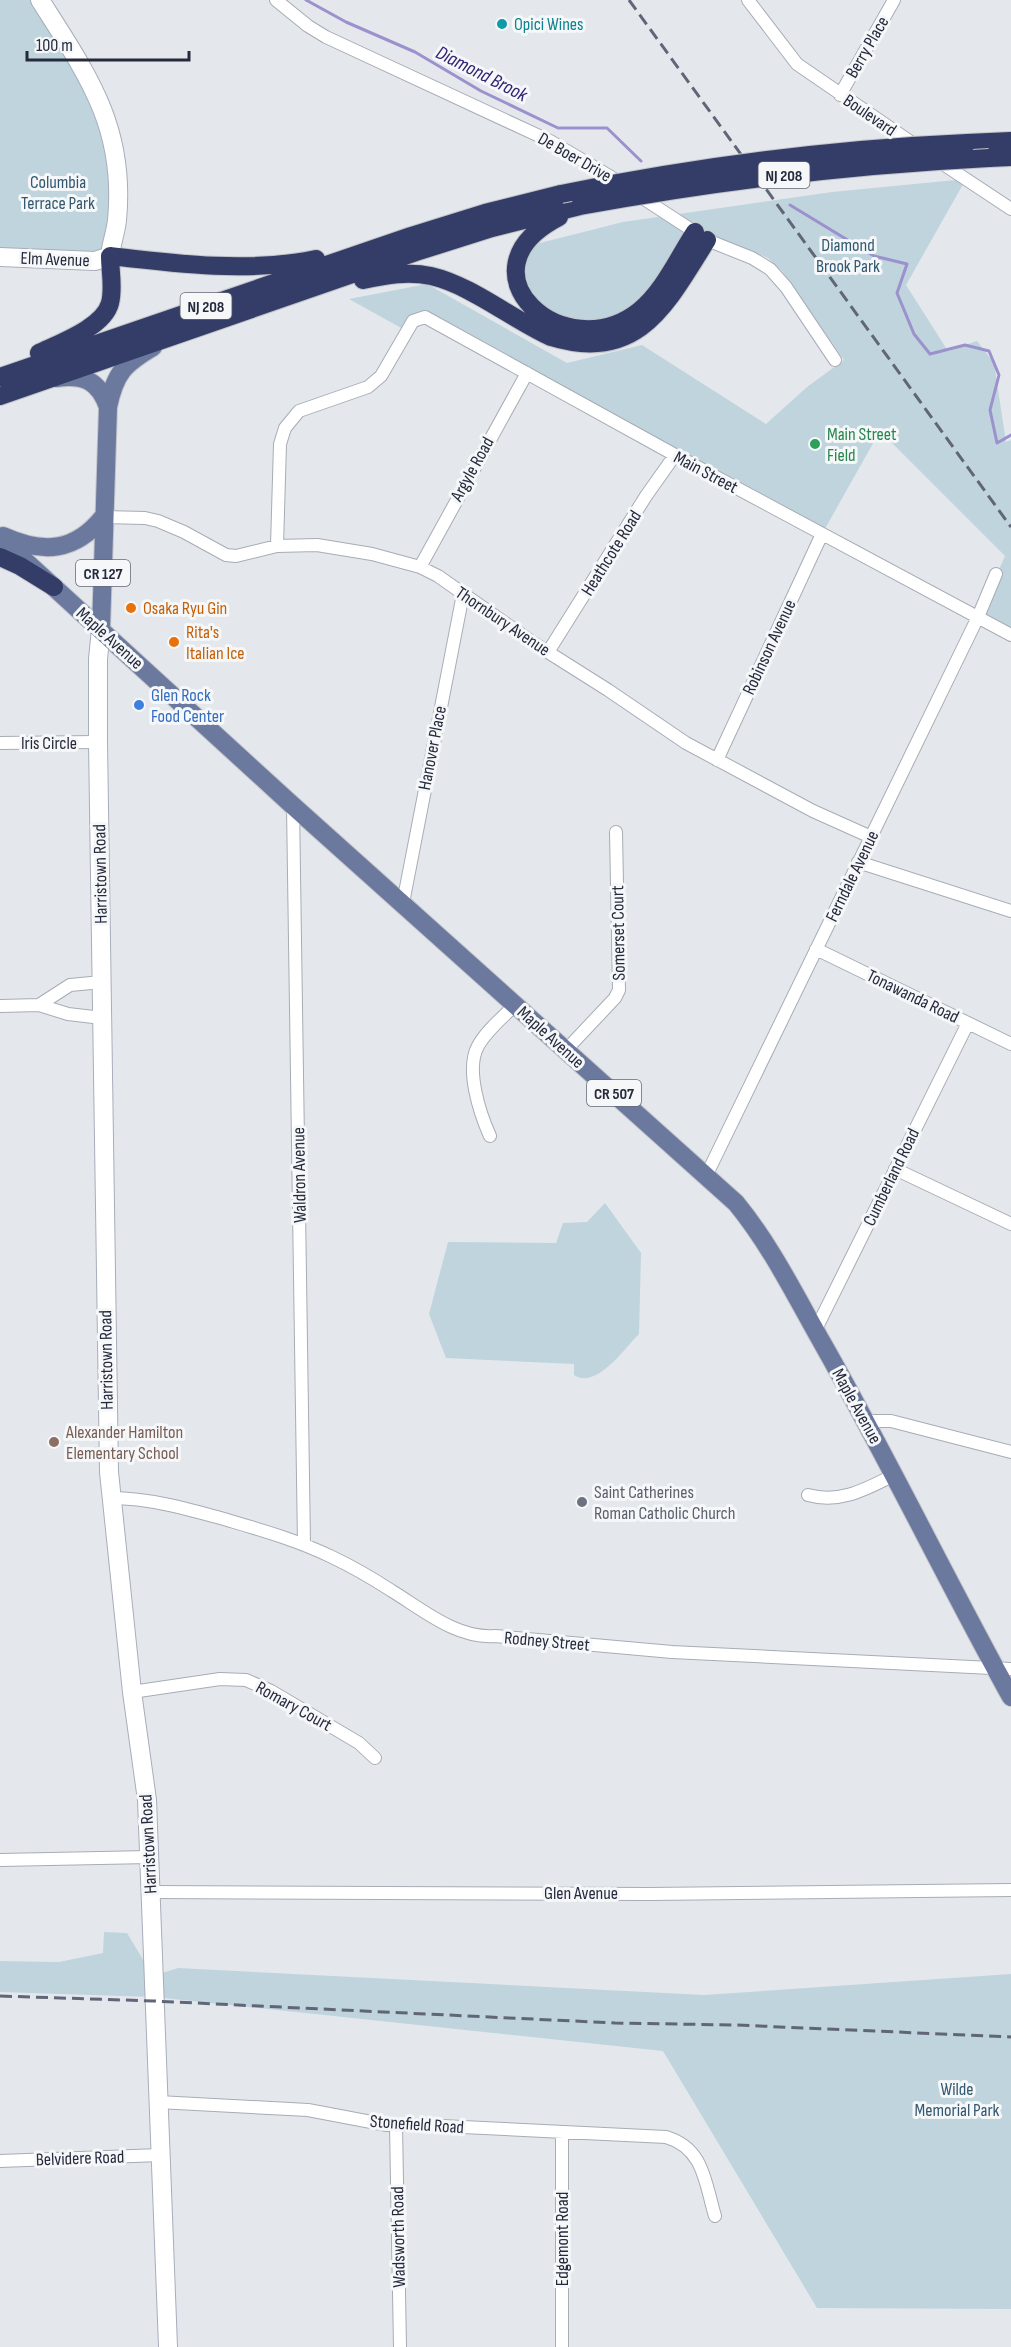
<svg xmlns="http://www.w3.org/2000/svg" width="1011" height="2347" viewBox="0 0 1011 2347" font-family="'Sofia Sans Condensed',sans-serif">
	<rect width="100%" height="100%" fill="#e4e8ed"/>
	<!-- green -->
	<path fill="#bfd4dc" d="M 0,0 L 40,0 L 109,128 L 110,256 L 0,257 Z
		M 966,179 L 906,285 L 948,351 L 977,341 L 994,363 L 1006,442 L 1011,440 L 1011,635 L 978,617 L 1005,556 L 880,431 L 822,534 L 431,319 L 403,329 L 349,299 L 427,284 L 567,363 L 642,345 L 766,424 L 807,387 L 844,360 L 782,271 L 768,258 L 702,231 L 666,294 L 592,334 L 528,308 L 524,247 L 623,222 L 832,192 Z
		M 605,1203 L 641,1253 L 639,1334 C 624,1349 596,1390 574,1375 L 574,1364 L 446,1358 L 429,1314 L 448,1242 L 556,1243 L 563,1223 L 587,1222 Z
		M 104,1932 L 127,1933 L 153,1976 L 178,1968 L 704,1995 L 1011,1974 L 1011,2309 L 817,2308 L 663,2051 L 154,1997 L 0,1992 L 0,1961 L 59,1962 L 103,1953 Z"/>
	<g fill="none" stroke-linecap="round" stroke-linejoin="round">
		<!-- stream -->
		<path stroke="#9b91cd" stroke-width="3" d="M 306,0 L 346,22 L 415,52 L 481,91 L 558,128 L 607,128 L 641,161
			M 790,205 L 874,256 L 907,264 L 897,293 L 914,334 L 930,354 L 965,345 L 989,351 L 999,375 L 990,410 L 997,443 L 1011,435"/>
		<!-- street casing -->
		<g stroke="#a7acb5" stroke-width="14">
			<path id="street" d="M 276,0 L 308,26 L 326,37 L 550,141 L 621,183
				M 748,0 L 797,64 L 918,147
				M 840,95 L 894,0
				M 940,162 L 1011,209
				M 638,195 L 707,240 L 752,258 L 770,269 L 786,287 L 835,360
				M 103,517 L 145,518 L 158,521 L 184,532 L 226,555 L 236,556 L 277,546 L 317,545 L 372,554 L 420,567 L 438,576 L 532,642 L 608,690 L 686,743 L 813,811 L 871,837
				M 277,546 L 280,444 L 285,428 L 299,411 L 368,387 L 381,376 L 413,321 L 425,317 L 675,455 L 1011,635
				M 420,567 L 527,373
				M 548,652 L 646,496 L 675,455
				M 0,743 L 98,742
				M 717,760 L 822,534
				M 293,806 L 304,1545
				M 858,862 L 1011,911
				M 403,903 L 463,594
				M 816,949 L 1011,1044
				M 39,1005 L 68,1014 L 102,1018
				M 0,1006 L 39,1005 L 70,985 L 102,982
				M 566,1050 L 615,998 L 619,990 L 616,832
				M 490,1136 C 480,1114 465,1069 478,1046 C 486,1031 503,1017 515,1005
				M 895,1169 L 1011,1224
				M 706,1176 L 978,617 L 996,574
				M 815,1331 L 968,1023
				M 867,1421 L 891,1421 L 1011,1452
				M 808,1495 C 840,1504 866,1489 894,1475
				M 111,1498 C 149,1498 188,1509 224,1519 C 261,1530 297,1540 332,1557 C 353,1567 372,1578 392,1591 C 423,1610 457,1639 495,1636 L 672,1652 L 1011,1669
				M 132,1692 L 220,1679 L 246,1680 L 271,1691 L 359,1743 L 375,1758
				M 0,1860 L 150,1857
				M 151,1892 L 650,1894 L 1011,1890
				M 158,2102 L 308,2110 L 387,2125 L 421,2125 L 666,2137 C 704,2148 705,2183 715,2216
				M 396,2126 L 400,2347
				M 562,2132 L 562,2347
				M 0,2161 L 160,2155"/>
		</g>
		<!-- secondary casing -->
		<g stroke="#a7adbb" stroke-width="20">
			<path id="secondary" d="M 0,257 L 95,261 L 110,256 C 111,244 116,232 117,220 C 126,127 87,74 40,0
				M 101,629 L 98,659 L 98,742 L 109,1472 L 132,1692 L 147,1800 L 168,2347"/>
		</g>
		<!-- primary casing -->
		<g stroke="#c2c4c9" stroke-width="20">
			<path id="primary" d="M 56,378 C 84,374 99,381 108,407
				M 3,536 C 43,554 75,552 103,517
				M 0,538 L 291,804 L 736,1203 C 772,1247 796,1297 824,1346 C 889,1461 947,1581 1011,1697
				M 101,629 L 108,407 C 115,373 124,364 153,347"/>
		</g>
		<!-- highway casing -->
		<g stroke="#c2c4c9" stroke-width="20">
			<path id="highway" d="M 967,143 L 1011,141
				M 989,158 L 1011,157
				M 559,217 C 454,271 564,370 639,311 C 663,292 678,258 695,232
				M 363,280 C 386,275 408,271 431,276 C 471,285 513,320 551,337 C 639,364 667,303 707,240
				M 39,353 C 60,343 104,327 110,303 C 114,288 110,271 110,256 C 177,264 249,273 316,259
				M 0,377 L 411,236 L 485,213 L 561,194
				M 0,396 L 416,252 L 492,228 L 580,206
				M 0,557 L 20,566 L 54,587"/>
		</g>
		<!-- street -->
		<use href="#street" stroke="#fff" stroke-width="12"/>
		<!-- secondary -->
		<use href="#secondary" stroke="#fff" stroke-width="18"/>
		<!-- primary -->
		<use href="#primary" stroke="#6c799f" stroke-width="18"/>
		<!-- highway -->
		<use href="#highway" stroke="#333d67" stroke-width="18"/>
		<!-- rail -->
		<path stroke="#606678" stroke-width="3" stroke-dasharray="12 6" stroke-linecap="butt" d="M 629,0 L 1011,527
			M 0,1996 L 154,2001 L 615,2023 L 736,2025 L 1011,2037"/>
		<!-- highway-bridge casing -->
		<g stroke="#c2c4c9" stroke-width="20" stroke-linecap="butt">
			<path id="highway-bridge" d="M 561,194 C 694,167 831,149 967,143
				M 580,206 C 715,181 851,165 989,158"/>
		</g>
		<!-- highway-bridge -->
		<use href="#highway-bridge" stroke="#333d67" stroke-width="18"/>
	</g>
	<!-- markers -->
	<circle fill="#0f9aa8" stroke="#f5f7f9" stroke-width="2" cx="502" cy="24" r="6"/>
	<circle fill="#2e9e5b" stroke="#f5f7f9" stroke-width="2" cx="815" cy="444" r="6"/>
	<g fill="#e8710a" stroke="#f5f7f9" stroke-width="2">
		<circle cx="131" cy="608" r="6"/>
		<circle cx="174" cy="642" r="6"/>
	</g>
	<circle fill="#3f7fe0" stroke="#f5f7f9" stroke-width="2" cx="139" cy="705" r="6"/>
	<circle fill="#8d6e63" stroke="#f5f7f9" stroke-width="2" cx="54" cy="1442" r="6"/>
	<circle fill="#6b7280" stroke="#f5f7f9" stroke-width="2" cx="582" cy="1502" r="6"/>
	<g text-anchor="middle" stroke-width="6" stroke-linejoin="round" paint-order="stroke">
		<!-- shield labels -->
		<g fill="#f5f7f9" stroke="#636875" stroke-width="1.5">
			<rect x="758.5" y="162" width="51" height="26" rx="4.5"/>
			<rect x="180.5" y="293" width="51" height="26" rx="4.5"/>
			<rect x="76" y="560" width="54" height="26" rx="4.5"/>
			<rect x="587" y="1080" width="54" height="26" rx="4.5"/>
		</g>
		<g font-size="16" font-weight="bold" fill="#252b3d">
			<text x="784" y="181">NJ 208</text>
			<text x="206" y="312">NJ 208</text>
			<text x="103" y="579">CR 127</text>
			<text x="614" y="1099">CR 507</text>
		</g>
		<!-- culture labels -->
		<g font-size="18" fill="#0d838f" stroke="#f5f7f9" text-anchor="start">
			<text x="514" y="30">Opici Wines</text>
		</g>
		<!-- street labels -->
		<g font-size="18" fill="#252b3d" stroke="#f5f7f9">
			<text transform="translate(867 47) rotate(-60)" y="6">Berry Place</text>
			<text transform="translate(870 115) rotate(34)" y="6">Boulevard</text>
			<text transform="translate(575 157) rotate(30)" y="6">De Boer Drive</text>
			<text transform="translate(55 259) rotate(2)" y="6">Elm Avenue</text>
			<text transform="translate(472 469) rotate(-61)" y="6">Argyle Road</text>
			<text transform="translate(706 472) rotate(28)" y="6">Main Street</text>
			<text transform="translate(611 553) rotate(-58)" y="6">Heathcote Road</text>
			<text transform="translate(503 621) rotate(34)" y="6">Thornbury Avenue</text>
			<text transform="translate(110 638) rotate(42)" y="6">Maple Avenue</text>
			<text transform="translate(769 647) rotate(-65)" y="6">Robinson Avenue</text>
			<text x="49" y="749">Iris Circle</text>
			<text transform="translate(432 748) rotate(-79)" y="6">Hanover Place</text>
			<text transform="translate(100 874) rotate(-91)" y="6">Harristown Road</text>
			<text transform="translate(852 876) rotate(-64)" y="6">Ferndale Avenue</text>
			<text transform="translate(618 933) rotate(-91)" y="6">Somerset Court</text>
			<text transform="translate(913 996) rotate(26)" y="6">Tonawanda Road</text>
			<text transform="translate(551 1037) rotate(42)" y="6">Maple Avenue</text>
			<text transform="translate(299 1175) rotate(-91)" y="6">Waldron Avenue</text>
			<text transform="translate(891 1177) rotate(-64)" y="6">Cumberland Road</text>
			<text transform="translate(106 1360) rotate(-91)" y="6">Harristown Road</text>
			<text transform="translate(857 1406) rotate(61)" y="6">Maple Avenue</text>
			<text transform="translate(547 1641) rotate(5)" y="6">Rodney Street</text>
			<text transform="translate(294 1706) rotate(29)" y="6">Romary Court</text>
			<text transform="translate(148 1844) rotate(-93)" y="6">Harristown Road</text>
			<text x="581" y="1899">Glen Avenue</text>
			<text transform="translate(417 2124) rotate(4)" y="6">Stonefield Road</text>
			<text transform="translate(80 2158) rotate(-2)" y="6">Belvidere Road</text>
			<text transform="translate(398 2237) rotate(-91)" y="6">Wadsworth Road</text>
			<text transform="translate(562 2239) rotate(-90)" y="6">Edgemont Road</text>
		</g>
		<!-- park labels -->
		<g font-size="18" fill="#325871" stroke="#f5f7f9">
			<text x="58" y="188">Columbia<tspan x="58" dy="21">Terrace Park</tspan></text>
			<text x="848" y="251">Diamond<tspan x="848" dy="21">Brook Park</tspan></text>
			<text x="957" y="2095">Wilde<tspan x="957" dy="21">Memorial Park</tspan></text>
		</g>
		<!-- leisure labels -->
		<g font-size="18" fill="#27864d" stroke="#f5f7f9" text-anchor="start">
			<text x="827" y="440">Main Street<tspan x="827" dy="21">Field</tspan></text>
		</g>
		<!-- food labels -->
		<g font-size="18" fill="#c56008" stroke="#f5f7f9" text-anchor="start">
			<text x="143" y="614">Osaka Ryu Gin</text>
			<text x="186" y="638">Rita's<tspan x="186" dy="21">Italian Ice</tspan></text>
		</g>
		<!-- shop labels -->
		<g font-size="18" fill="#366cbe" stroke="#f5f7f9" text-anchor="start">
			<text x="151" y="701">Glen Rock<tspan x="151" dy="21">Food Center</tspan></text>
		</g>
		<!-- education labels -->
		<g font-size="18" fill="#785e54" stroke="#f5f7f9" text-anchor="start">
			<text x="66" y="1438">Alexander Hamilton<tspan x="66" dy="21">Elementary School</tspan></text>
		</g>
		<!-- worship labels -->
		<g font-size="18" fill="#5b616d" stroke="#f5f7f9" text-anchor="start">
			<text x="594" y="1498">Saint Catherines<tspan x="594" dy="21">Roman Catholic Church</tspan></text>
		</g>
		<!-- water labels -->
		<g font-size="20" font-style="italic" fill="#322375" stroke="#f5f7f9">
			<text transform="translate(482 73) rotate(27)" y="7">Diamond Brook</text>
		</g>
	</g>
	<!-- scale -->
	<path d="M27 51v9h162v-9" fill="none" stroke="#252b3d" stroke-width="3"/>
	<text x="36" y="51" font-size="18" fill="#252b3d" stroke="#f5f7f9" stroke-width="4.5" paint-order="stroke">100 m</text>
</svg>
